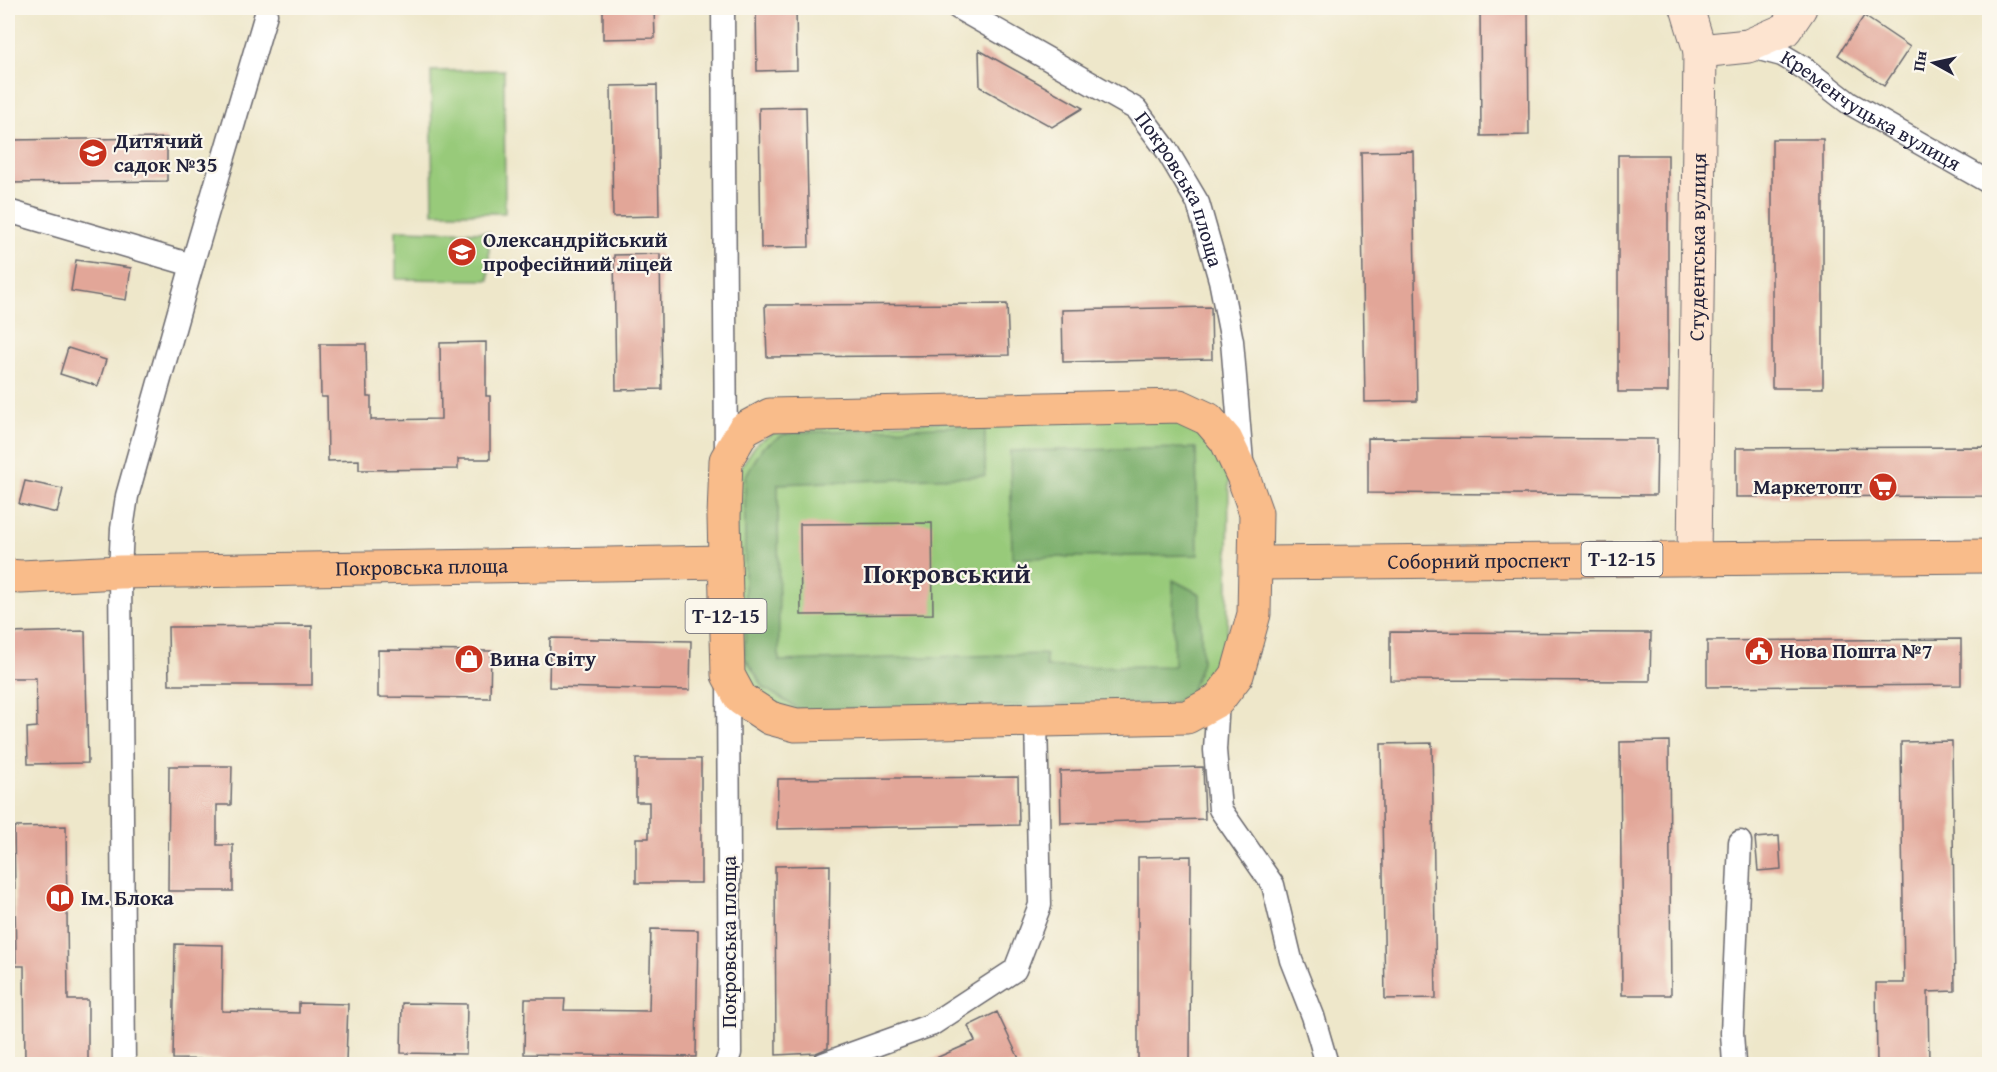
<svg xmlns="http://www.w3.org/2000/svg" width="1997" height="1072" viewBox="0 0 1997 1072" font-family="'Gentium Book Plus',serif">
	<rect width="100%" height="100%" fill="#fbf7ec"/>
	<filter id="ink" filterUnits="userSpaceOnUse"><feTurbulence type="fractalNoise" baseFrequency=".0167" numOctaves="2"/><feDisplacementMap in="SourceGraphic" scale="12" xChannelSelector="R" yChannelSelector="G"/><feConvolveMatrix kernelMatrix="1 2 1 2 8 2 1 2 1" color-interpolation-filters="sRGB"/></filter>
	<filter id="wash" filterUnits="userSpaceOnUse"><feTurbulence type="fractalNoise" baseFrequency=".008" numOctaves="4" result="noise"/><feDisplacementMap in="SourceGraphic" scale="24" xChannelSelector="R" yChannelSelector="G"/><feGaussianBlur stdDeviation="1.35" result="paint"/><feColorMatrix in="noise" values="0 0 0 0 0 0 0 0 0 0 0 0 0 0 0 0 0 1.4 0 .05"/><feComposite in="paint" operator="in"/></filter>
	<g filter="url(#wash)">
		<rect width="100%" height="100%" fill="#eee7ca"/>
		<!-- green -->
		<path fill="#98ca7a" stroke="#5d765a" stroke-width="1.5" d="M 504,70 L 505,213 L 433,213 L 431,71 Z
			M 396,230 L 489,232 L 489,280 L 396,279 Z
			M 1176,415 L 1214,440 L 1229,473 L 1227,669 L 1210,695 L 1177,708 L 798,713 L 761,696 L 737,665 L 736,473 L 758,442 L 787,426 Z"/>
		<!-- forest -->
		<path fill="#7aae6a" stroke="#4e6852" stroke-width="1.5" d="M 985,425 L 985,476 L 778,484 L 779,661 L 1046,654 L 1046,667 L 1174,666 L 1173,580 L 1200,594 L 1202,662 L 1190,695 L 1172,703 L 800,710 L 764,688 L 745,658 L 745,477 L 762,448 L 786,433 Z
			M 1196,448 L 1198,555 L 1012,558 L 1010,451 Z"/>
		<g id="blocks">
			<!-- building -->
			<path fill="#e2a698" d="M 603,8 L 654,8 L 655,38 L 603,39 Z
				M 756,8 L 796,8 L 797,70 L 757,71 Z
				M 1480,8 L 1528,8 L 1529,135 L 1481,136 Z
				M 1864,16 L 1910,47 L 1884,86 L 1838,55 Z
				M 979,50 L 1083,108 L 1052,127 L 980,87 Z
				M 657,85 L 659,216 L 613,217 L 611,86 Z
				M 806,107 L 809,247 L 761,248 L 759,108 Z
				M 167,138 L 167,181 L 8,183 L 8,140 Z
				M 1772,139 L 1823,139 L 1823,388 L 1772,388 Z
				M 1413,151 L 1417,401 L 1365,402 L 1361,152 Z
				M 1618,155 L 1668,155 L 1668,392 L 1618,392 Z
				M 660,254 L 662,389 L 616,390 L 614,255 Z
				M 76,260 L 131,268 L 126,300 L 71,291 Z
				M 1007,304 L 1009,355 L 767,357 L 765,305 Z
				M 1211,307 L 1212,359 L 1063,362 L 1062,310 Z
				M 486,342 L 486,396 L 490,396 L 490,459 L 458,459 L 458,469 L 359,470 L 359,460 L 328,461 L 327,397 L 321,397 L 320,344 L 366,344 L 367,397 L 371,397 L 371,420 L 441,419 L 440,343 Z
				M 68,348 L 106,360 L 98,386 L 60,374 Z
				M 1368,438 L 1657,439 L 1656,495 L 1368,493 Z
				M 1989,447 L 1989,496 L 1736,497 L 1736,448 Z
				M 25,481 L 63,489 L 57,513 L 19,504 Z
				M 932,523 L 933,614 L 801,615 L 800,524 Z
				M 312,626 L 312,685 L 169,685 L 168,627 Z
				M 85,631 L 88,763 L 28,764 L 27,728 L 37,727 L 36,678 L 8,678 L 8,633 Z
				M 1390,632 L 1651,633 L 1650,681 L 1390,680 Z
				M 550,638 L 691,641 L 690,690 L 549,687 Z
				M 1961,639 L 1961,685 L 1707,687 L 1707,641 Z
				M 378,650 L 491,651 L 490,698 L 378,697 Z
				M 1669,741 L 1671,995 L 1622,995 L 1620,742 Z
				M 1952,741 L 1955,991 L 1928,992 L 1929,1065 L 1877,1065 L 1876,983 L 1904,983 L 1901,742 Z
				M 1432,743 L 1436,998 L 1385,999 L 1381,744 Z
				M 636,759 L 701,759 L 701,883 L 636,883 L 636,838 L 649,838 L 649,802 L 636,802 Z
				M 169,766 L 232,766 L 231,805 L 217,805 L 217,845 L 233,845 L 233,891 L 168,891 Z
				M 1203,767 L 1205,819 L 1061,823 L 1060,771 Z
				M 1018,777 L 1019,825 L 777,829 L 778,779 Z
				M 66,826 L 68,1000 L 88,1000 L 88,1065 L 25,1065 L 24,966 L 16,966 L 14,827 Z
				M 1779,836 L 1781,869 L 1758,871 L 1755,838 Z
				M 1191,856 L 1190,1065 L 1138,1065 L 1138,857 Z
				M 830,865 L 828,1048 L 816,1053 L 776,1055 L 775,866 Z
				M 651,929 L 698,930 L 696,1057 L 524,1054 L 525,999 L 565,999 L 564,1010 L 649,1011 Z
				M 175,944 L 223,945 L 222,1011 L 299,1013 L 299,1003 L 348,1004 L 346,1062 L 173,1059 Z
				M 402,1003 L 467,1004 L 466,1054 L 401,1053 Z
				M 997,1012 L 1022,1065 L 920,1065 L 975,1041 L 968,1026 Z"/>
		</g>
	</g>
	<g filter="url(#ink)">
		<use href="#blocks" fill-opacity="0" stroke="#69676d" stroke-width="1.5"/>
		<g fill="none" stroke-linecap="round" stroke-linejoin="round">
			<!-- street casing -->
			<g stroke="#69676d" stroke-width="25">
				<g id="street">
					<path d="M 723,8 L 726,456"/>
					<path id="s1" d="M 958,8 L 1136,109 L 1166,149 L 1198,203 L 1220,280 L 1232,341 L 1242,462"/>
					<path id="s2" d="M 1748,46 L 1782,55 L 1804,68 L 1849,103 L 1990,183"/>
					<path d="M 8,211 L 192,265"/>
					<path d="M 1218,700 L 1215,750 L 1220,809 L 1273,885 L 1291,960 L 1313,1016 L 1327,1064"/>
					<path d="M 124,1064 L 120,572 L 122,529 L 127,496 L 192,265 L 266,14"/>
					<path d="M 726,1064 L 730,1053 L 728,679"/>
					<path d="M 823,1064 L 931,1025 L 1015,970 L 1040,905 L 1036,720"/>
					<path d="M 1734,1064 L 1732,1033 L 1740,842"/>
				</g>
			</g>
			<!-- secondary casing -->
			<g stroke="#69676d" stroke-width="35">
				<g id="secondary">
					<path d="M 1687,8 L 1700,51"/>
					<path id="s3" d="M 1694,559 L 1700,51 L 1748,46 L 1785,30 L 1800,8"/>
				</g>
			</g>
			<!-- highway casing -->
			<g stroke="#69676d" stroke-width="35">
				<g id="highway">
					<path d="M 1180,406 L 1208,419 L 1226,440 L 1243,476 L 1256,513 L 1254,614 L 1237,675 L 1218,700 L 1187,717 L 796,725 L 770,718 L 741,699 L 728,675 L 724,517 L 726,460 L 744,429 L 770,415 Z"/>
					<path id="s4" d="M 1255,563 L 1990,556"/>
					<path id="s5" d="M 8,576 L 21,577 L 120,572 L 725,562"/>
				</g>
			</g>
			<!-- street -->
			<use href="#street" stroke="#fff" stroke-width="22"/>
			<!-- secondary -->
			<use href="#secondary" stroke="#fde4d0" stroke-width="33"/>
			<!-- highway -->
			<use href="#highway" stroke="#f9bc8a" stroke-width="33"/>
		</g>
	</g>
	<!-- icons -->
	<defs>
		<g id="school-disc" transform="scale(1.5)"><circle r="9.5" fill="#c8321e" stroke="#fbf7ec"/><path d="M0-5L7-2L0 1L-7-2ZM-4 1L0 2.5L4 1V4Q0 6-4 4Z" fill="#fff"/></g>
		<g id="university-disc" transform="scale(1.5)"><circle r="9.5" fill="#c8321e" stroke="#fbf7ec"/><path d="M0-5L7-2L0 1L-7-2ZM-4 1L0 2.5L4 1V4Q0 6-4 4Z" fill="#fff"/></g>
		<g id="supermarket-disc" transform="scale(1.5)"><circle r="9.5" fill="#c8321e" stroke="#fbf7ec"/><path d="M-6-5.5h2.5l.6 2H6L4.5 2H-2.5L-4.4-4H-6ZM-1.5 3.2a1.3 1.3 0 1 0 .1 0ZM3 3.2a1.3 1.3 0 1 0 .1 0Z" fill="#fff"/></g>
		<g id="civic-disc" transform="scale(1.5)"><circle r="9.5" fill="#c8321e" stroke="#fbf7ec"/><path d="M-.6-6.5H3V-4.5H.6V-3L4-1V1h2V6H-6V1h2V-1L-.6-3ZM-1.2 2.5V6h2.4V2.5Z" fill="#fff"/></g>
		<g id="shop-disc" transform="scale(1.5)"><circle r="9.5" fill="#c8321e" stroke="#fbf7ec"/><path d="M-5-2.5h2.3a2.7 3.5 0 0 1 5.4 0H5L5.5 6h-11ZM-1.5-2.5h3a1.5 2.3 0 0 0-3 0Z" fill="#fff"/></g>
		<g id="library-disc" transform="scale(1.5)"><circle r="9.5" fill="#c8321e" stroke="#fbf7ec"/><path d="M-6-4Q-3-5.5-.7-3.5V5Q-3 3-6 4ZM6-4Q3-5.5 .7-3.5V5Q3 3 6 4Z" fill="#fff"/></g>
	</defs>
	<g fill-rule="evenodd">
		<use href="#school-disc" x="93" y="153"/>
		<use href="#university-disc" x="462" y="252"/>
		<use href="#supermarket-disc" x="1883" y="487"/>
		<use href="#civic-disc" x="1759" y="651"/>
		<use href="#shop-disc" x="469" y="659"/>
		<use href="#library-disc" x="60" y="898"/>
	</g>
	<g text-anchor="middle" stroke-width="4.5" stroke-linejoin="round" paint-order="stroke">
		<!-- shield labels -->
		<g fill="#fbf7ec" stroke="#636270" stroke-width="1.5">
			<rect x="1581.5" y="542" width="81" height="34" rx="4.5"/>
			<rect x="685.5" y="599" width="81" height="34" rx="4.5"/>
		</g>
		<g font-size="20" font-weight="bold" fill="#22223b">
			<text x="1622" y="566">Т-12-15</text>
			<text x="726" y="623">Т-12-15</text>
		</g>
		<!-- street labels -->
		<g font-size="21" fill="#22223b" stroke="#fbf7ec">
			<text dy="7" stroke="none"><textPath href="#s2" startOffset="140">Кременчуцька вулиця</textPath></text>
			<text dy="7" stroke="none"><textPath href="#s1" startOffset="297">Покровська площа</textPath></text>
			<text dy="7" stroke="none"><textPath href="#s3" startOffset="312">Студентська вулиця</textPath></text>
			<text dy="7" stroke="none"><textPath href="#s4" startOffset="224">Соборний проспект</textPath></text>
			<text dy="7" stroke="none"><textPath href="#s5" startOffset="414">Покровська площа</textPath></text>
			<text transform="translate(729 942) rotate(-90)" y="7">Покровська площа</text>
		</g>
		<!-- poi labels -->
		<g font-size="21" font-weight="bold" fill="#22223b" stroke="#fbf7ec" text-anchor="start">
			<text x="114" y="148">Дитячий<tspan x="114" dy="24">садок №35</tspan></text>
			<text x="483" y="247">Олександрійський<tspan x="483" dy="24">професійний ліцей</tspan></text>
			<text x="1862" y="494" text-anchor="end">Маркетопт</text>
			<text x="1780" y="658">Нова Пошта №7</text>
			<text x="490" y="666">Вина Світу</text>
			<text x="81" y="905">Ім. Блока</text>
		</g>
		<!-- district labels -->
		<g font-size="27" font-weight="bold" fill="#22223b" stroke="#fbf7ec">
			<text x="947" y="583">Покровський</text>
		</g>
	</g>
	<!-- margin -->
	<rect width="1997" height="1072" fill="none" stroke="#fbf7ec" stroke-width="30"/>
	<!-- north arrow -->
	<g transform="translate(1934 63) rotate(278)" stroke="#fbf7ec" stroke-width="4.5" paint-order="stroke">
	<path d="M0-4.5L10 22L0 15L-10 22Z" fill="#22223b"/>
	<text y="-9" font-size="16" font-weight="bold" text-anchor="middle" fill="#22223b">Пн</text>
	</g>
</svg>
